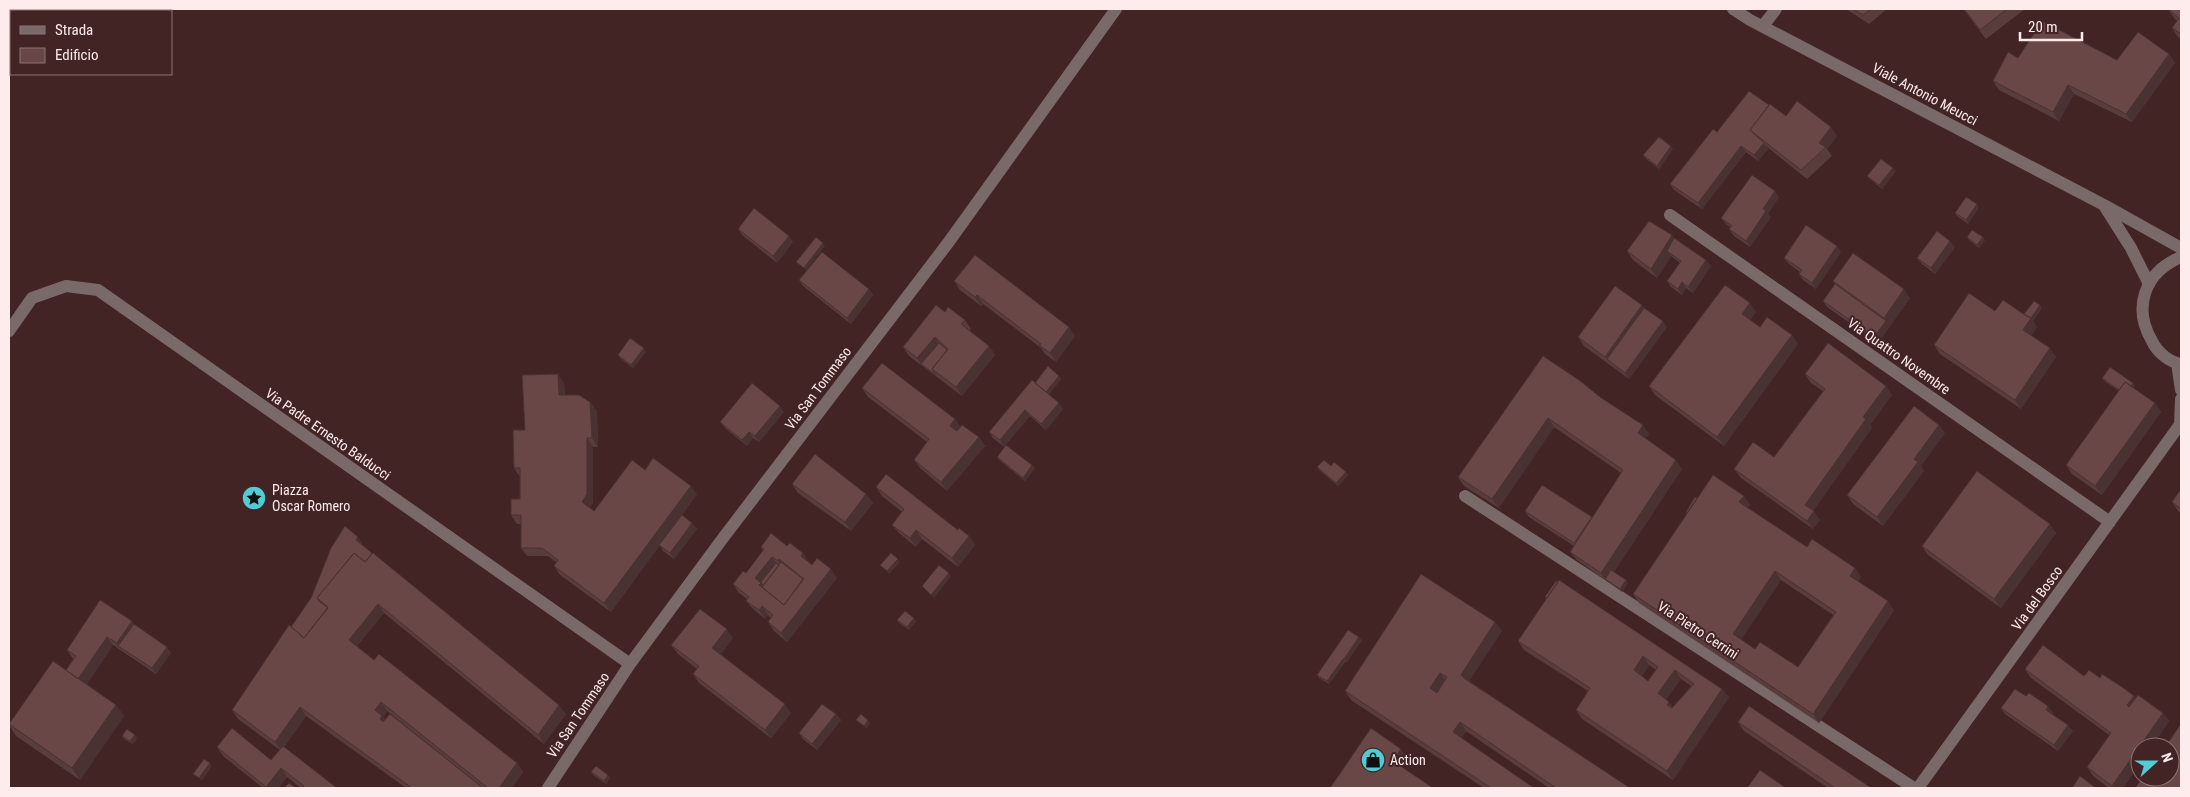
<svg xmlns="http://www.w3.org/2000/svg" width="2190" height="797" viewBox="0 0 2190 797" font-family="'Roboto Condensed',sans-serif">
	<rect width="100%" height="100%" fill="#422424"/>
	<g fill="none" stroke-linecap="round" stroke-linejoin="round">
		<!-- minor -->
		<path stroke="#7a6969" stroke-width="12" d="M 1733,9 L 1750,20 L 2104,205 L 2181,248
			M 1763,26 L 1776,9
			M 2105,207 L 2131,248 L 2149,284
			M 1670,215 L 2110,522
			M 2181,257 C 2145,272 2132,307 2152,341 C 2157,352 2169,362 2181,364
			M 9,331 L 32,298 L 66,286 L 98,290 L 630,664
			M 2177,363 L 2181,390
			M 2180,425 L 2181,399
			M 1465,496 L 1914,788
			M 548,788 L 630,664 L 723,538 L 948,243 L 1116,9
			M 1918,788 L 2181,423"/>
	</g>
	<!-- wall -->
	<path fill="#593d3c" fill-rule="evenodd" d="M 1846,9 L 1887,9 L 1869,24 Z
		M 1963,9 L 2025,9 L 1986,39 Z
		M 2168,9 L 2181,9 L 2181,39 L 2178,37 L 2172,28 L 2177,21 L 2174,18 Z
		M 2169,54 L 2175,63 L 2132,122 L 2074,94 L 2059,121 L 1999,90 L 1993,81 L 2018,58 L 2117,60 Z
		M 1769,105 L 1786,116 L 1837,136 L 1827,149 L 1832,156 L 1807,179 L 1766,146 L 1768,149 L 1758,161 L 1746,152 L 1702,209 L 1674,190 L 1670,184 L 1717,132 Z
		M 1673,149 L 1659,169 L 1645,158 L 1643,155 Z
		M 1896,171 L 1882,189 L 1870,179 L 1867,176 Z
		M 1779,197 L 1768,214 L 1771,217 L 1750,247 L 1734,236 L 1729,229 L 1731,228 L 1726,224 L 1721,218 Z
		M 1979,207 L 1968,224 L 1957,216 L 1955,213 Z
		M 738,229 L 793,242 L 777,263 L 742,235 Z
		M 1672,235 L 1674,238 L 1711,266 L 1693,293 L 1686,288 L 1682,295 L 1671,287 L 1667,281 L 1680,263 L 1671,256 L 1657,278 L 1633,260 L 1627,251 Z
		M 1967,237 L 1985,240 L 1979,248 L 1969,240 Z
		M 1955,247 L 1935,274 L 1922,264 L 1917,258 Z
		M 1841,252 L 1816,289 L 1803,280 L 1799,274 L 1800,272 L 1789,264 L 1784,258 Z
		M 799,280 L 869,289 L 873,295 L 851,324 L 803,286 Z
		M 954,281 L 1075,336 L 1056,362 L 1045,354 L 1041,348 L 983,304 L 981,306 L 960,290 Z
		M 1833,281 L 1910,298 L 1878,343 L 1827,307 L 1823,301 L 1835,284 Z
		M 1644,308 L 1667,327 L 1629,379 L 1584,346 L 1578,337 Z
		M 2042,308 L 2033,321 L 2037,327 L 2031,336 L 2056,357 L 2021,409 L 1940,354 L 1934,345 L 1995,311 L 2024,314 Z
		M 945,312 L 965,320 L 971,329 L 969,331 L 989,346 L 995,355 L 962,396 L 909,356 L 903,347 Z
		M 1756,312 L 1750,320 L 1760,327 L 1792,335 L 1798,344 L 1724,446 L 1655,395 L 1649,386 Z
		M 646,352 L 633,368 L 620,358 L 618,355 Z
		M 1543,356 L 1649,434 L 1646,438 L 1682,469 L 1614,572 L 1626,580 L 1628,583 L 1622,592 L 1577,560 L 1570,552 L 1574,546 L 1529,517 L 1525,511 L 1592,518 L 1621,473 L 1554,427 L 1499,508 L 1464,486 L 1458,477 Z
		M 1805,374 L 1892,395 L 1870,425 L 1872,428 L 1813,511 L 1820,520 L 1813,529 L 1741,478 L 1734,469 L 1774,457 L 1823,391 L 1811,383 Z
		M 1059,376 L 1061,379 L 1049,394 L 1059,403 L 1063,409 L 1046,430 L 1030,416 L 1004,447 L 993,438 L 989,432 L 1035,383 Z
		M 2102,378 L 2133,383 L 2135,386 L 2133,388 L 2155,403 L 2161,412 L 2102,495 L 2072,474 L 2066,465 L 2119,391 L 2104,381 Z
		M 564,383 L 565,395 L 590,402 L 597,411 L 598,447 L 593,447 L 593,503 L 590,507 L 594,511 L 645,470 L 697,494 L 682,515 L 692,523 L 697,529 L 674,559 L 663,551 L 660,545 L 611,612 L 560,575 L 554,566 L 556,562 L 548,556 L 527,556 L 521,548 L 521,524 L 517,524 L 511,515 L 520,499 L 520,477 L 514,468 L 525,430 Z
		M 862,388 L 955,419 L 960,427 L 979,437 L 985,446 L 947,491 L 920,468 L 914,460 L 927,442 L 868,397 Z
		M 784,412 L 759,442 L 753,438 L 747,446 L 725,428 L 720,422 Z
		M 1945,433 L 1921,466 L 1924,471 L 1883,526 L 1853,504 L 1847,495 Z
		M 997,457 L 1032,465 L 1035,468 L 1025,481 L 999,460 Z
		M 1331,466 L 1346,472 L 1348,475 L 1338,486 L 1319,470 L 1317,467 Z
		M 792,484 L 866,494 L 873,503 L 851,531 L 798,493 Z
		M 876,487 L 969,536 L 975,545 L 958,567 L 922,539 L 916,547 L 899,533 L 892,525 L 902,512 L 882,496 Z
		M 2181,489 L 2181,513 L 2178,511 L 2172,502 Z
		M 1697,498 L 1750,504 L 1748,508 L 1807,547 L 1855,568 L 1861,577 L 1858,581 L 1894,610 L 1819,723 L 1639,603 L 1633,594 L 1687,514 L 1686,512 ZM 1781,580 L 1833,615 L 1798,667 L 1755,649 L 1741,639 Z
		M 2056,533 L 2001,608 L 1928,555 L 1922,546 Z
		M 362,543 L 361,544 L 566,714 L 544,744 L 384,613 L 357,646 L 374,660 L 517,763 L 523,772 L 512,788 L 483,788 L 387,711 L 383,717 L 385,720 L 483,788 L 406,788 L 306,716 L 284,747 L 337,788 L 301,788 L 287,777 L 278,788 L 263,788 L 223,756 L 217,747 L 271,760 L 280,750 L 238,719 L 232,710 L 291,627 Z
		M 787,546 L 809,562 L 809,563 L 812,565 L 837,578 L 787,642 L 774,631 L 768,622 L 771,618 L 768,615 L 765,619 L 753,609 L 746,601 L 747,599 L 739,593 L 733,584 L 746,573 L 763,551 L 761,547 Z
		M 1545,597 L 1729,697 L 1673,780 L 1582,719 L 1576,710 L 1588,691 L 1524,650 L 1518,641 L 1546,599 ZM 1649,665 L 1656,670 L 1648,681 L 1642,676 ZM 1681,679 L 1691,686 L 1673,707 L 1669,702 L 1666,699 Z
		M 897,620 L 916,621 L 909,630 L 899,623 Z
		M 132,621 L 134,624 L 167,647 L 171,653 L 156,674 L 113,645 L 87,684 L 116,705 L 124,716 L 80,780 L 16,736 L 9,725 L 66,670 L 73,659 L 67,650 Z
		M 1495,622 L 1502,631 L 1469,681 L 1630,788 L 1549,788 L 1466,731 L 1461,738 L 1534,788 L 1484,788 L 1351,700 L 1345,691 Z
		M 733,638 L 721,654 L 791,713 L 771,738 L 699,683 L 693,674 L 697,669 L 678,654 L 671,645 Z
		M 1362,640 L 1347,662 L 1345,662 L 1329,684 L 1319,678 L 1317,675 Z
		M 2025,669 L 2100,678 L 2134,696 L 2136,699 L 2163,713 L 2169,721 L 2123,788 L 2109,788 L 2093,776 L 2087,767 L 2109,735 L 2031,678 Z
		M 2026,696 L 2053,712 L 2052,714 L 2073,731 L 2058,751 L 2005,714 L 2001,708 Z
		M 836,714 L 841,720 L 817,750 L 803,739 L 799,733 Z
		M 1738,722 L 1870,787 L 1870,788 L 1828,788 L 1744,731 Z
		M 122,736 L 137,738 L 133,744 L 124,739 Z
		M 591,772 L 608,775 L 610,778 L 606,784 L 593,775 Z"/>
	<!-- shaded-wall -->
	<path fill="#493231" d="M 2169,54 L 2175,63 L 2132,122 L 2126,114 Z
		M 2068,85 L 2074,94 L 2059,121 L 2053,112 Z
		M 1831,127 L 1837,136 L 1827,149 L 1826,147 L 1819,143 Z
		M 1764,143 L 1768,149 L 1758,161 L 1754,155 Z
		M 1671,146 L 1673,149 L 1659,169 L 1657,166 Z
		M 1741,146 L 1746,152 L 1702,209 L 1698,203 Z
		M 1893,168 L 1896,171 L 1882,189 L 1879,185 Z
		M 1775,191 L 1779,197 L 1768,214 L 1771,217 L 1750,247 L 1746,241 L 1763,209 Z
		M 1977,204 L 1979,207 L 1968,224 L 1966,220 Z
		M 1672,235 L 1678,244 L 1667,251 L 1671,256 L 1657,278 L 1651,269 Z
		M 789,236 L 793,242 L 777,263 L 773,256 Z
		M 1983,237 L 1985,240 L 1979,248 L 1977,245 Z
		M 1950,241 L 1955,247 L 1935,274 L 1931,268 Z
		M 823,243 L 825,246 L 806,271 L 804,268 Z
		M 1837,246 L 1841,252 L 1816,289 L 1812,283 Z
		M 1706,260 L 1711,266 L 1693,293 L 1688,287 Z
		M 1682,282 L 1686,288 L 1682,295 L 1678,289 Z
		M 869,289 L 873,295 L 851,324 L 847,318 Z
		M 1904,289 L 1910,298 L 1878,343 L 1874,337 L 1886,321 L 1884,318 Z
		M 977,295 L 983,304 L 981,306 L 975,297 Z
		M 1750,303 L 1756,312 L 1748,323 L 1742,314 Z
		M 1642,305 L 1649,314 L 1607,359 L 1605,357 Z
		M 2040,305 L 2042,308 L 2033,321 L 2037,327 L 2029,339 L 2023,330 Z
		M 1663,321 L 1667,327 L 1629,379 L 1625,373 Z
		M 1069,327 L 1075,336 L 1056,362 L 1050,353 Z
		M 1792,335 L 1798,344 L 1724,446 L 1717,437 Z
		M 935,337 L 941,346 L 921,364 L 917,358 Z
		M 989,346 L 995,355 L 962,396 L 956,387 Z
		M 644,348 L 646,352 L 633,368 L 631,365 Z
		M 2050,348 L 2056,357 L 2021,409 L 2015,400 Z
		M 558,374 L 564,383 L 565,404 L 559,395 Z
		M 1059,376 L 1061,379 L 1047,396 L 1045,393 Z
		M 2133,383 L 2135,386 L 2127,397 L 2125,394 Z
		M 1886,386 L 1892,395 L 1870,425 L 1872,428 L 1811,514 L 1805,505 L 1863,417 Z
		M 590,402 L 597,411 L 598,447 L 592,438 Z
		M 1059,403 L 1063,409 L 1046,430 L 1041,424 Z
		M 2155,403 L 2161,412 L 2102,495 L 2095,486 Z
		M 780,406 L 784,412 L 759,442 L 755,436 Z
		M 1025,410 L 1030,416 L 1004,447 L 1000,440 Z
		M 1548,418 L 1554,427 L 1499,508 L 1492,499 Z
		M 955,419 L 961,428 L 956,435 L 950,426 Z
		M 1643,425 L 1649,434 L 1644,441 L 1638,433 Z
		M 1939,425 L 1945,433 L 1921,466 L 1924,471 L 1883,526 L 1877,517 L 1914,459 Z
		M 749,432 L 753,438 L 747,446 L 742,440 Z
		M 979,437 L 985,446 L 947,491 L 941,482 Z
		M 587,438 L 593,447 L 593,503 L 588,510 L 582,502 Z
		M 1676,460 L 1682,469 L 1608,581 L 1605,579 L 1601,573 Z
		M 1032,465 L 1035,468 L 1025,481 L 1023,478 Z
		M 1346,472 L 1348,475 L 1338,486 L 1336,483 Z
		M 691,486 L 697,494 L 611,612 L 604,603 Z
		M 866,494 L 873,503 L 851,531 L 845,522 Z
		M 1744,496 L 1750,504 L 1746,511 L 1739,502 Z
		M 1814,511 L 1820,520 L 1813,529 L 1807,521 Z
		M 692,523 L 697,529 L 674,559 L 670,553 Z
		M 2050,524 L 2056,533 L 2001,608 L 1994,599 Z
		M 916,530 L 922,539 L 916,547 L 910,538 Z
		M 969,536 L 975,545 L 958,567 L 952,558 Z
		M 358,537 L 362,543 L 361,546 L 356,540 Z
		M 803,553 L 809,562 L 807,565 L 801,556 Z
		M 772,557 L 778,566 L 782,567 L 778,561 L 779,559 L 786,568 L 761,588 L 755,578 Z
		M 898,559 L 900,562 L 889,574 L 887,571 Z
		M 1855,568 L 1861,577 L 1856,584 L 1850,576 Z
		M 831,569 L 837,578 L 787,642 L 781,633 Z
		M 1775,571 L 1781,580 L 1739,643 L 1733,634 Z
		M 949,573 L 951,576 L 934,598 L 931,595 Z
		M 1626,580 L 1628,583 L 1622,592 L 1620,589 Z
		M 1888,601 L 1894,610 L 1819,723 L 1813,714 Z
		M 378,604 L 384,613 L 355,648 L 349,640 Z
		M 762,606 L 768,615 L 765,619 L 759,610 Z
		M 914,618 L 916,621 L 909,630 L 907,627 Z
		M 132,621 L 138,630 L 118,646 L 117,643 Z
		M 1495,622 L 1502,631 L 1467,684 L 1461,675 Z
		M 727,629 L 733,638 L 719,657 L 712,648 Z
		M 107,637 L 113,645 L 84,688 L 78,679 Z
		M 1359,637 L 1362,640 L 1347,662 L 1344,659 Z
		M 167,647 L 171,653 L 156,674 L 152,668 Z
		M 1643,656 L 1649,665 L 1640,679 L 1634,670 Z
		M 1343,659 L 1345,662 L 1329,684 L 1327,681 Z
		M 1675,670 L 1681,679 L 1664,702 L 1658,693 Z
		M 1440,673 L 1446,682 L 1436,697 L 1430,688 Z
		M 1722,689 L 1729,697 L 1673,780 L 1667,771 Z
		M 2134,696 L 2140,705 L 2134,714 L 2127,705 Z
		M 381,702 L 387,711 L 383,717 L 388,725 L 386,728 L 375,710 Z
		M 1669,702 L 1676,711 L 1667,705 Z
		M 785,704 L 791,713 L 771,738 L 765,730 Z
		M 116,705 L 124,716 L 80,780 L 72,768 Z
		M 559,705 L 566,714 L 544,744 L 538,735 Z
		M 2048,706 L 2053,712 L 2050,716 L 2046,710 Z
		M 300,707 L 306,716 L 281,750 L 275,742 Z
		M 2163,713 L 2169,721 L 2152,747 L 2140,747 L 2140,763 L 2123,788 L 2113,788 L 2112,786 Z
		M 836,714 L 841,720 L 817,750 L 812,744 Z
		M 868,720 L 870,723 L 866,729 L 864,726 Z
		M 1460,722 L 1466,731 L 1459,741 L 1453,732 Z
		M 2068,725 L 2073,731 L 2058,751 L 2054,745 Z
		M 135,735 L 137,738 L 133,744 L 130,741 Z
		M 1401,749 L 1407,758 L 1399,770 L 1393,761 Z
		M 210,763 L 212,766 L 202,781 L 199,778 Z
		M 517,763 L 523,772 L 512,788 L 499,788 Z
		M 281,768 L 287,777 L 278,788 L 267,788 L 266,787 Z
		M 608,775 L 610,778 L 606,784 L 604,781 Z"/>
	<!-- building -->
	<path fill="#684746" stroke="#493231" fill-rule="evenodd" d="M 1853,9 L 1871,9 L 1863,15 Z
		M 1964,9 L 2007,9 L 1980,30 Z
		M 2168,9 L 2181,9 L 2181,34 L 2172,28 L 2179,18 Z
		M 2042,21 L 2117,60 L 2138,32 L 2169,54 L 2126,114 L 2068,85 L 2053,112 L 1993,81 L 2008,52 L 2018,58 Z
		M 1749,91 L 1769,105 L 1750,130 L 1764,143 L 1754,155 L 1741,146 L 1698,203 L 1670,184 L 1713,129 L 1717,132 Z
		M 1797,101 L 1831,127 L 1819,143 L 1826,147 L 1801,170 L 1750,130 L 1770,104 L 1786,116 Z
		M 1659,137 L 1671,146 L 1657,166 L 1643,155 Z
		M 1881,159 L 1893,168 L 1879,185 L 1867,176 Z
		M 1752,175 L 1775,191 L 1763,209 L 1766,211 L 1746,241 L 1729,229 L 1732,226 L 1721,218 Z
		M 1966,197 L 1977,204 L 1966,220 L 1955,213 Z
		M 754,208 L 789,236 L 773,256 L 738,229 Z
		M 1649,221 L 1672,235 L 1651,269 L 1627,251 Z
		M 1806,225 L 1837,246 L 1812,283 L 1799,274 L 1802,270 L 1784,258 Z
		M 1972,230 L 1983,237 L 1977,245 L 1967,237 Z
		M 1937,231 L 1950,241 L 1931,268 L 1917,258 Z
		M 816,237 L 823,243 L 804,268 L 796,262 Z
		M 1674,238 L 1706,260 L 1688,287 L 1682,282 L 1678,289 L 1667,281 L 1681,261 L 1667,251 Z
		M 822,252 L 869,289 L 847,318 L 799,280 Z
		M 1853,253 L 1904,289 L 1884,318 L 1833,281 Z
		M 975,255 L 1069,327 L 1050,353 L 1039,345 L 1041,344 L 977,295 L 975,297 L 954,281 Z
		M 1835,284 L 1886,321 L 1874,337 L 1823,301 Z
		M 1725,285 L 1750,303 L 1742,314 L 1760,327 L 1767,317 L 1792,335 L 1717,437 L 1649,386 Z
		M 1615,286 L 1642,305 L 1605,357 L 1578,337 Z
		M 1969,293 L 1995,311 L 2003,300 L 2025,315 L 2031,318 L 2023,330 L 2050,348 L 2015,400 L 1934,345 Z
		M 2034,301 L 2040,305 L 2031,318 L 2024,314 Z
		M 936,305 L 945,312 L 948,307 L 965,320 L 961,324 L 989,346 L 956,387 L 932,369 L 948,349 L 935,337 L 917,358 L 903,347 Z
		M 1644,308 L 1663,321 L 1625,373 L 1607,359 Z
		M 630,338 L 644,348 L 631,365 L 618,355 Z
		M 939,343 L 947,350 L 932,369 L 936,375 L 921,364 Z
		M 1828,343 L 1886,386 L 1863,417 L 1866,419 L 1805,505 L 1814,511 L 1807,521 L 1734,469 L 1753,442 L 1774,457 L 1825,389 L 1805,374 Z
		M 1543,356 L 1579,380 L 1600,397 L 1643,425 L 1638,433 L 1676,460 L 1601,573 L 1570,552 L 1623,470 L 1548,418 L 1492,499 L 1458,477 Z
		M 882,363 L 955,419 L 950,426 L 957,431 L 962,425 L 979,437 L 941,482 L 914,460 L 929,439 L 862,388 Z
		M 1048,366 L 1059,376 L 1046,392 L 1035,383 Z
		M 2110,367 L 2133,383 L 2131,386 L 2125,382 L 2119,390 L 2102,378 Z
		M 558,374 L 559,395 L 579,395 L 590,402 L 592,438 L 587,438 L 587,494 L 582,502 L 594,511 L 632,460 L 645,470 L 653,458 L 691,486 L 604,603 L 554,566 L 558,560 L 542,548 L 521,548 L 521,515 L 511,515 L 511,499 L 520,499 L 520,468 L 514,468 L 513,430 L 525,430 L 522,375 Z
		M 1032,380 L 1059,403 L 1041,424 L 1025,410 L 1000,440 L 989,432 Z
		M 2125,382 L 2155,403 L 2095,486 L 2066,465 Z
		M 752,383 L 780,406 L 755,436 L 749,432 L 742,440 L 720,422 Z
		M 1914,406 L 1939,425 L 1914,459 L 1918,462 L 1877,517 L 1847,495 Z
		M 1006,445 L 1032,465 L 1023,478 L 997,457 Z
		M 815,454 L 866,494 L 845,522 L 792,484 Z
		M 1324,460 L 1331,466 L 1334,462 L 1346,472 L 1336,483 L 1317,467 Z
		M 1977,471 L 2050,524 L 1994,599 L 1922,546 Z
		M 886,474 L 958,530 L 959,528 L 969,536 L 952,558 L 916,530 L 910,538 L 892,525 L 904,509 L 876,487 Z
		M 1713,475 L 1744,496 L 1739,502 L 1807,547 L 1812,539 L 1855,568 L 1850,576 L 1888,601 L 1813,714 L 1633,594 ZM 1775,571 L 1836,612 L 1798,667 L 1760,642 L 1755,649 L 1733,634 Z
		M 1542,485 L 1592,517 L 1574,543 L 1525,511 Z
		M 2181,489 L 2181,509 L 2172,502 Z
		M 1695,497 L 1697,498 L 1687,513 L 1686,512 Z
		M 682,515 L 692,523 L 670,553 L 659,545 Z
		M 345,526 L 358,537 L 356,540 L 372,553 L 365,562 L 354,553 L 317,598 L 319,601 L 328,608 L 304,638 L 291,627 L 311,598 L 331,548 Z
		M 771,533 L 787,546 L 790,543 L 803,553 L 801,556 L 812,565 L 817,558 L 831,569 L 781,633 L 768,622 L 773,615 L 762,606 L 759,610 L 746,601 L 749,597 L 733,584 L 743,571 L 746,573 L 764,549 L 761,547 ZM 772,557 L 778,561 L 779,559 L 804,579 L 784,605 L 759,585 L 761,583 L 755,578 Z
		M 354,553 L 365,562 L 373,553 L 559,705 L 538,735 L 378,604 L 349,640 L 374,660 L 379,654 L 517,763 L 499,788 L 488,788 L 381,702 L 375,710 L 382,716 L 380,719 L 383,722 L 390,714 L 483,788 L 412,788 L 300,707 L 275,742 L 232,710 L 289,625 L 304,638 L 328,607 L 317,598 Z
		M 891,553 L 898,559 L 887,571 L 880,565 Z
		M 781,562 L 803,579 L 784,605 L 762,587 Z
		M 776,563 L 779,565 L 763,586 L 761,582 Z
		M 939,565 L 949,573 L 931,595 L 922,586 Z
		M 1611,570 L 1626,580 L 1620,589 L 1605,579 Z
		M 1421,574 L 1495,622 L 1461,675 L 1465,679 L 1630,788 L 1556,788 L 1460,722 L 1453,732 L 1534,788 L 1491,788 L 1345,691 ZM 1440,673 L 1447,677 L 1437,693 L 1430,688 Z
		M 1559,580 L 1722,689 L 1667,771 L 1576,710 L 1590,688 L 1518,641 ZM 1643,656 L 1658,667 L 1648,681 L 1634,670 ZM 1675,670 L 1694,684 L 1672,708 L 1667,705 L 1669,702 L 1658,693 Z
		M 1556,581 L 1558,582 L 1547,598 L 1545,597 Z
		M 100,600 L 132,621 L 117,643 L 107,637 L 78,679 L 66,670 L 76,656 L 67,650 Z
		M 700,609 L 727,629 L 712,648 L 785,704 L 765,730 L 693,674 L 699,666 L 671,645 Z
		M 905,611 L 914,618 L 907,627 L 897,620 Z
		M 134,624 L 167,647 L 152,668 L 118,646 Z
		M 1348,630 L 1359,637 L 1344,659 L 1343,659 L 1327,681 L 1317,675 Z
		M 2043,645 L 2084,676 L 2089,670 L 2100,678 L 2102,674 L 2125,689 L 2134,696 L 2127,705 L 2129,707 L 2138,695 L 2163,713 L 2112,786 L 2087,767 L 2111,733 L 2025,669 Z
		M 53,661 L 116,705 L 72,768 L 9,724 Z
		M 2015,689 L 2026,696 L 2029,693 L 2048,706 L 2046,710 L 2068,725 L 2054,745 L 2001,708 Z
		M 822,704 L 836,714 L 812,744 L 799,733 Z
		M 1749,706 L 1870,787 L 1869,788 L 1835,788 L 1738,722 Z
		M 861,714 L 868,720 L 864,726 L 856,720 Z
		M 2181,724 L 2181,788 L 2135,788 L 2143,777 L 2170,777 L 2170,747 L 2165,747 Z
		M 232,728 L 271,760 L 283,746 L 337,788 L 302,788 L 304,786 L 281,768 L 266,787 L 217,747 Z
		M 1371,728 L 1401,749 L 1393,761 L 1433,788 L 1330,788 Z
		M 127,729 L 135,735 L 130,741 L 122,736 Z
		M 204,759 L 210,763 L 199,778 L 193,774 Z
		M 596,766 L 608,775 L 604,781 L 591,772 Z
		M 1760,770 L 1786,788 L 1747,788 Z
		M 2080,776 L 2096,788 L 2072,788 Z
		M 289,783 L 296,788 L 284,788 Z"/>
	<!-- icons -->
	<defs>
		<g id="sight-disc" transform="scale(1.25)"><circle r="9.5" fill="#51ccd4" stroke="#422424"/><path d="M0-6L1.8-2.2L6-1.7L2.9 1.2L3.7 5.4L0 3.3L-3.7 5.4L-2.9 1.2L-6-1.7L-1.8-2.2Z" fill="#111"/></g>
		<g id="shop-disc" transform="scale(1.25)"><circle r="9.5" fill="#51ccd4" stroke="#422424"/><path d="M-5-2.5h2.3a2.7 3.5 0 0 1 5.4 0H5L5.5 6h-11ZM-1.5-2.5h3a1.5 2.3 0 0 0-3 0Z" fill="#111"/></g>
	</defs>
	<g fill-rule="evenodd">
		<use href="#sight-disc" x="254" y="498"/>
		<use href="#shop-disc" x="1373" y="760"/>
	</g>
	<g text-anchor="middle" stroke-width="4" stroke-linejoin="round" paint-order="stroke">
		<!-- street labels -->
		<g font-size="14" fill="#fdeceb" stroke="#422424">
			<text transform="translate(1925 94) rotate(28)" y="5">Viale Antonio Meucci</text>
			<text transform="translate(1899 356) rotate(35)" y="5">Via Quattro Novembre</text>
			<text transform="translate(818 388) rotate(-53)" y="5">Via San Tommaso</text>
			<text transform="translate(328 434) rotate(35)" y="5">Via Padre Ernesto Balducci</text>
			<text transform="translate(2037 598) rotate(-54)" y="5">Via del Bosco</text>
			<text transform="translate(1698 630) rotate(33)" y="5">Via Pietro Cerrini</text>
			<text transform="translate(578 715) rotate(-56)" y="5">Via San Tommaso</text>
		</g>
		<!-- poi labels -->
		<g font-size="14" fill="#fdeceb" stroke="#422424" text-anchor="start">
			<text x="272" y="495">Piazza<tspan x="272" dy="16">Oscar Romero</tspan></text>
			<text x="1390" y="765">Action</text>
		</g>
	</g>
	<!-- border -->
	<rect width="2190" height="797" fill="none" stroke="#fdeceb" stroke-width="20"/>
	<!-- legend -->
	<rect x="10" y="10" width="162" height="65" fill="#422424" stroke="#8d7474"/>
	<rect x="20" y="26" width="25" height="8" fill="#7a6969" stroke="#8d7474"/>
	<text x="55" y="35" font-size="15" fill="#fdeceb">Strada</text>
	<rect x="20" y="48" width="25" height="15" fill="#684746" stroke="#8d7474"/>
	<text x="55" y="60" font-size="15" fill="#fdeceb">Edificio</text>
	<!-- north arrow -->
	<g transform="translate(2155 762) rotate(69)"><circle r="24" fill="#422424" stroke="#8d7474"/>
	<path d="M0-4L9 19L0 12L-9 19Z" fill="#51ccd4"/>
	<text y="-8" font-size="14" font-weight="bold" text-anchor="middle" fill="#fdeceb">N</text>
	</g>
	<!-- scale -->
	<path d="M2020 32v8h62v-8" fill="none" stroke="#fdeceb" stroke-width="2.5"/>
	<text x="2028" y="32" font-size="15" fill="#fdeceb" stroke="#422424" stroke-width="4" paint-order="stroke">20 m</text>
</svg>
